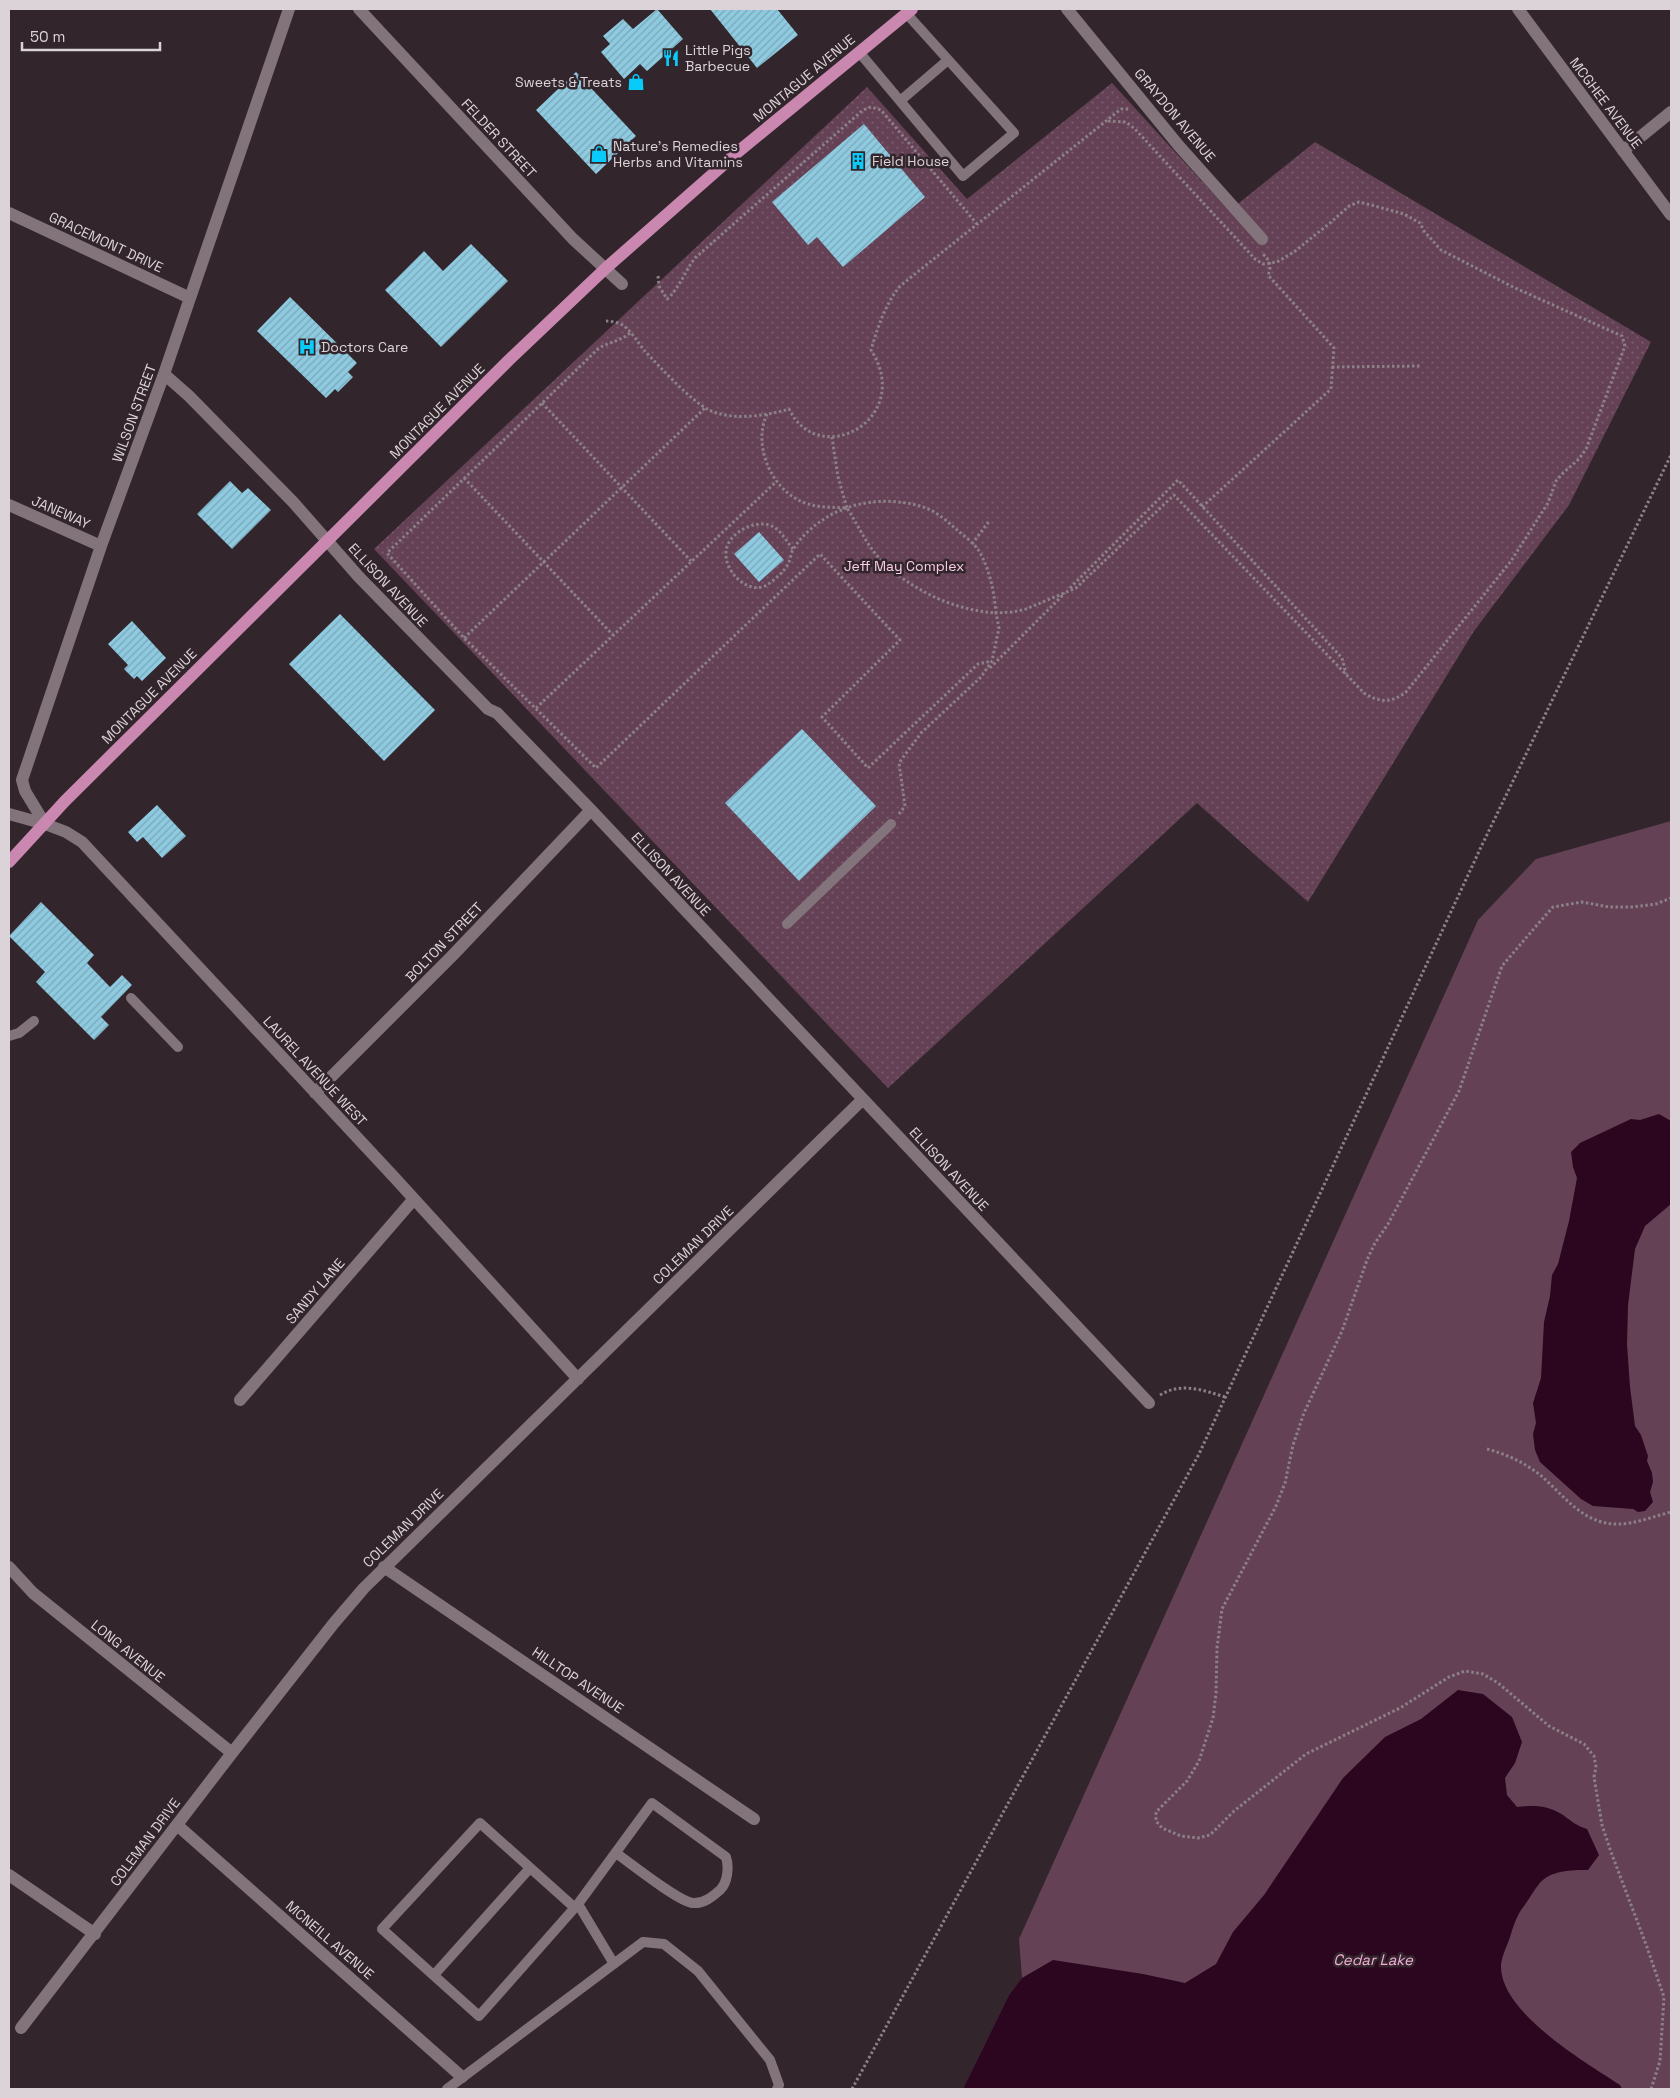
<svg xmlns="http://www.w3.org/2000/svg" width="1680" height="2098" viewBox="0 0 1680 2098" font-family="'Space Grotesk',sans-serif">
	<defs>
		<pattern id="park-dots" width="8" height="8" patternUnits="userSpaceOnUse" patternTransform="scale(1.25)"><rect width="8" height="8" fill="#654156"/><path d="M2 2h.1M6 6h.1" fill="none" stroke="#7a5c6e" stroke-width="1.8" stroke-linecap="round"/></pattern>
		<pattern id="building-hatch" width="6" height="6" patternUnits="userSpaceOnUse" patternTransform="scale(1.25)"><rect width="6" height="6" fill="#8ecae0"/><path d="M-1 1l2-2M0 6l6-6M5 7l2-2" fill="none" stroke="#7ba7b8"/></pattern>
	</defs>
	<rect width="100%" height="100%" fill="#32262c"/>
	<!-- grass -->
	<path fill="#654156" d="M 1671,821 L 1671,2089 L 963,2089 L 1009,1995 L 1022,1978 L 1019,1939 L 1478,920 L 1536,859 Z"/>
	<!-- park -->
	<path fill="url(#park-dots)" d="M 1112,83 L 1229,211 L 1315,142 L 1651,342 L 1569,505 L 1474,631 L 1308,902 L 1197,803 L 888,1088 L 374,549 L 867,87 L 967,199 Z"/>
	<!-- water -->
	<path fill="#2b061e" d="M 1659,1114 L 1671,1121 L 1671,1204 L 1645,1226 L 1635,1249 L 1628,1305 L 1627,1344 L 1630,1387 L 1635,1426 L 1641,1435 L 1648,1456 L 1647,1461 L 1652,1473 L 1653,1482 L 1650,1492 L 1653,1502 L 1645,1511 L 1638,1512 L 1633,1509 L 1593,1506 L 1581,1499 L 1540,1462 L 1535,1450 L 1533,1434 L 1536,1423 L 1533,1403 L 1541,1378 L 1544,1322 L 1550,1296 L 1552,1275 L 1558,1264 L 1569,1221 L 1577,1178 L 1573,1167 L 1571,1152 L 1580,1143 L 1631,1119 L 1640,1120 Z
		M 1458,1690 L 1483,1694 L 1512,1717 L 1522,1742 L 1515,1763 L 1505,1778 L 1507,1795 L 1517,1807 C 1534,1805 1548,1805 1563,1815 C 1571,1821 1577,1826 1587,1829 L 1599,1855 L 1588,1870 C 1572,1870 1550,1870 1539,1884 C 1534,1890 1529,1899 1524,1906 C 1516,1916 1513,1928 1509,1940 C 1506,1948 1502,1956 1501,1965 C 1499,2012 1585,2062 1620,2085 L 1622,2089 L 963,2089 L 1009,1995 L 1022,1978 L 1053,1960 L 1143,1974 L 1185,1983 L 1216,1964 L 1233,1932 L 1264,1895 L 1343,1778 L 1385,1737 L 1421,1719 Z"/>
	<!-- building -->
	<path fill="url(#building-hatch)" d="M 657,9 L 683,39 L 647,71 L 640,64 L 624,79 L 601,52 L 610,44 L 603,36 L 623,19 L 633,29 Z
		M 710,9 L 777,9 L 798,35 L 757,68 Z
		M 576,72 L 636,136 L 596,174 L 536,110 Z
		M 864,124 L 925,197 L 843,267 L 817,237 L 808,245 L 772,202 Z
		M 471,244 L 508,281 L 441,347 L 385,290 L 424,251 L 443,271 Z
		M 290,297 L 357,363 L 348,372 L 353,377 L 338,392 L 335,389 L 326,398 L 257,331 Z
		M 230,481 L 242,493 L 248,488 L 271,510 L 232,549 L 197,514 Z
		M 759,532 L 784,560 L 759,582 L 734,554 Z
		M 340,614 L 435,710 L 384,761 L 289,664 Z
		M 132,621 L 166,658 L 142,681 L 137,676 L 134,679 L 124,669 L 128,665 L 108,644 Z
		M 802,729 L 876,806 L 799,881 L 725,803 Z
		M 157,805 L 186,836 L 162,858 L 143,837 L 137,842 L 128,832 Z
		M 41,902 L 94,955 L 87,963 L 110,987 L 122,975 L 132,985 L 101,1017 L 109,1025 L 94,1040 L 36,982 L 45,972 L 9,936 Z"/>
	<g fill="none" stroke-linecap="round" stroke-linejoin="round">
		<!-- path -->
		<path stroke="#8b8186" stroke-width="3" stroke-dasharray="2.5 2.5" stroke-linecap="butt" d="M 658,276 L 659,286 L 667,299 C 679,289 685,271 695,258 L 863,110 L 871,107 L 881,110 L 977,224
			M 606,321 C 611,321 620,323 624,326 C 632,332 638,343 644,350 C 659,366 691,401 709,410 C 732,421 766,416 789,409 C 819,471 915,419 871,350 C 878,326 885,305 900,286 L 1121,109 L 1129,109
			M 630,333 C 620,341 610,342 599,348 L 387,553 L 464,638 L 596,768 L 820,554 L 900,640 L 822,717 L 868,768 L 978,664 L 992,661
			M 1332,367 L 1420,366
			M 542,403 L 691,561
			M 767,414 C 752,446 772,491 805,503 C 819,508 833,507 847,508 L 838,477 L 832,437
			M 464,478 L 613,635
			M 1202,507 L 1331,389 L 1334,348 L 1268,275 C 1272,266 1270,261 1263,254
			M 972,544 L 990,520
			M 793,549 C 786,541 780,528 769,525 C 753,520 727,534 726,552 C 724,571 747,594 765,586 C 774,581 785,571 789,562 C 791,557 791,552 794,548 C 801,537 811,528 821,521 C 851,500 892,496 926,508 C 937,512 948,522 957,530 C 964,536 974,543 979,551 C 990,570 994,591 996,613 C 953,610 911,590 880,559 C 866,544 858,525 847,508
			M 1070,588 L 1178,480 L 1342,658 L 1346,674
			M 464,638 L 706,407
			M 990,668 L 1065,593
			M 536,708 L 777,481
			M 899,814 L 905,806 L 899,763 L 921,733 L 981,677 L 992,661 L 999,628 L 996,613 L 1013,612 L 1026,609 L 1076,588 L 1174,495 L 1364,693 C 1379,703 1392,703 1406,692 L 1511,561 L 1548,503 L 1556,481 L 1563,473 L 1579,459 L 1586,449 L 1625,346 L 1622,336 L 1513,287 L 1441,250 L 1424,231 L 1420,223 L 1404,214 L 1371,205 L 1359,202 L 1349,206 L 1330,223 L 1294,252 L 1277,262 L 1263,264 L 1255,259 L 1135,129 L 1126,122 L 1106,121
			M 1160,1395 C 1181,1382 1203,1390 1225,1397
			M 1487,1449 C 1506,1454 1523,1462 1539,1474 C 1563,1494 1583,1525 1618,1524 C 1635,1524 1655,1516 1671,1512
			M 852,2089 L 1199,1454 L 1482,845 L 1671,455
			M 1651,2089 L 1660,2061 L 1664,1997 L 1647,1947 L 1611,1852 L 1602,1825 L 1594,1777 L 1596,1767 L 1594,1756 L 1584,1744 L 1549,1726 L 1498,1683 L 1483,1674 L 1465,1671 L 1449,1677 L 1400,1708 L 1306,1754 L 1234,1811 L 1210,1835 L 1198,1838 L 1181,1836 L 1162,1828 L 1156,1821 L 1156,1812 L 1187,1781 L 1199,1761 L 1213,1718 L 1216,1693 L 1217,1648 L 1222,1609 L 1276,1506 L 1285,1483 L 1293,1445 L 1304,1413 L 1342,1331 L 1367,1260 L 1375,1243 L 1388,1224 L 1459,1091 L 1502,966 L 1537,925 L 1553,907 L 1582,902 L 1609,907 L 1633,907 L 1656,904 L 1671,898"/>
		<!-- service -->
		<path stroke="#83747c" stroke-width="10" d="M 859,52 L 963,176 L 1014,133 L 906,13
			M 900,101 L 948,60
			M 787,924 L 891,824
			M 131,998 L 178,1047
			M 9,1036 L 19,1033 L 34,1021
			M 578,1904 L 652,1803 L 726,1857 C 729,1867 728,1882 720,1890 C 713,1896 704,1904 693,1903 C 679,1902 630,1863 616,1853
			M 575,1908 L 480,1823 L 382,1929 L 479,2016 L 578,1904 L 614,1964
			M 434,1975 L 530,1868
			M 447,2089 L 643,1942 L 664,1944 L 698,1971 L 770,2060 L 779,2085 L 777,2089"/>
		<!-- minor -->
		<path stroke="#83747c" stroke-width="12" d="M 289,9 L 164,374 L 101,546 L 22,780 L 25,791 L 45,824 L 66,832 L 82,842 L 394,1177 L 578,1379
			M 359,9 L 573,239 L 622,284
			M 1067,9 L 1179,146 L 1262,239
			M 1518,9 L 1671,215
			M 1623,151 L 1671,112
			M 9,213 L 190,298
			M 164,374 L 189,396 L 293,502 L 359,577 L 488,709 L 497,713 L 591,810 L 1149,1403
			M 9,505 L 101,546
			M 315,1093 L 452,956 L 591,810
			M 240,1400 L 413,1200
			M 9,1567 L 33,1593 L 232,1753
			M 384,1567 L 754,1819
			M 177,1825 L 462,2077
			M 9,1875 L 95,1934
			M 21,2028 L 232,1753 L 334,1623 L 364,1588 L 863,1099"/>
		<!-- tertiary -->
		<path stroke="#83747c" stroke-width="12" d="M 9,814 L 45,824"/>
		<!-- primary -->
		<path stroke="#ca88b0" stroke-width="12" d="M 9,862 L 65,801 L 327,541 L 509,360 L 606,268 L 739,151 L 912,9"/>
	</g>
	<!-- icons -->
	<defs>
		<g id="restaurant-bare" transform="scale(1.35)"><path d="M-5-6h1v4h1v-4h1v4h1v-4h1v5L-1.5 .5V6h-2V.5L-5-1ZM5-6V6H3V1.5H1.5Q1.5-4 5-6Z" fill="#08cbf9" stroke="#32262c" stroke-width="2.5" paint-order="stroke"/></g>
		<g id="shop-bare" transform="scale(1.35)"><path d="M-5-2.5h2.3a2.7 3.5 0 0 1 5.4 0H5L5.5 6h-11ZM-1.5-2.5h3a1.5 2.3 0 0 0-3 0Z" fill="#08cbf9" stroke="#32262c" stroke-width="2.5" paint-order="stroke"/></g>
		<g id="building-bare" transform="scale(1.35)"><path d="M-4-6H4V6H1V3H-1V6H-4ZM-2.5-4.3h1.7v1.8h-1.7ZM.8-4.3h1.7v1.8H.8ZM-2.5-1h1.7V.8h-1.7ZM.8-1h1.7V.8H.8Z" fill="#08cbf9" stroke="#32262c" stroke-width="2.5" paint-order="stroke"/></g>
		<g id="hospital-bare" transform="scale(1.35)"><path d="M-5-5h3v3.5h4V-5h3V5h-3V1.5h-4V5h-3Z" fill="#08cbf9" stroke="#32262c" stroke-width="2.5" paint-order="stroke"/></g>
	</defs>
	<g fill-rule="evenodd">
		<use href="#restaurant-bare" x="671" y="58"/>
		<use href="#shop-bare" x="636" y="82"/>
		<use href="#shop-bare" x="599" y="154"/>
		<use href="#building-bare" x="858" y="161"/>
		<use href="#hospital-bare" x="307" y="347"/>
	</g>
	<g text-anchor="middle" stroke-width="5" stroke-linejoin="round" paint-order="stroke">
		<!-- poi labels -->
		<g font-size="14" fill="#dcd3d8" stroke="#32262c" text-anchor="start">
			<text x="685" y="55">Little Pigs<tspan x="685" dy="16">Barbecue</tspan></text>
			<text x="622" y="87" text-anchor="end">Sweets &amp; Treats</text>
			<text x="613" y="151">Nature's Remedies<tspan x="613" dy="16">Herbs and Vitamins</tspan></text>
			<text x="872" y="166">Field House</text>
			<text x="321" y="352">Doctors Care</text>
		</g>
		<!-- street labels -->
		<g font-size="14" fill="#dcd3d8" stroke="#32262c">
			<text transform="translate(804 78) rotate(-40)" y="5">MONTAGUE AVENUE</text>
			<text transform="translate(1606 103) rotate(53)" y="5">MCGHEE AVENUE</text>
			<text transform="translate(1175 115) rotate(50)" y="5">GRAYDON AVENUE</text>
			<text transform="translate(499 138) rotate(47)" y="5">FELDER STREET</text>
			<text transform="translate(106 242) rotate(25)" y="5">GRACEMONT DRIVE</text>
			<text transform="translate(437 411) rotate(-45)" y="5">MONTAGUE AVENUE</text>
			<text transform="translate(134 413) rotate(-70)" y="5">WILSON STREET</text>
			<text transform="translate(61 512) rotate(24)" y="5">JANEWAY</text>
			<text transform="translate(388 585) rotate(47)" y="5">ELLISON AVENUE</text>
			<text transform="translate(149 696) rotate(-45)" y="5">MONTAGUE AVENUE</text>
			<text transform="translate(671 874) rotate(47)" y="5">ELLISON AVENUE</text>
			<text transform="translate(444 942) rotate(-46)" y="5">BOLTON STREET</text>
			<text transform="translate(315 1071) rotate(47)" y="5">LAUREL AVENUE WEST</text>
			<text transform="translate(949 1169) rotate(47)" y="5">ELLISON AVENUE</text>
			<text transform="translate(693 1245) rotate(-44)" y="5">COLEMAN DRIVE</text>
			<text transform="translate(315 1291) rotate(-49)" y="5">SANDY LANE</text>
			<text transform="translate(403 1528) rotate(-44)" y="5">COLEMAN DRIVE</text>
			<text transform="translate(128 1651) rotate(39)" y="5">LONG AVENUE</text>
			<text transform="translate(578 1680) rotate(34)" y="5">HILLTOP AVENUE</text>
			<text transform="translate(145 1842) rotate(-53)" y="5">COLEMAN DRIVE</text>
			<text transform="translate(330 1940) rotate(41)" y="5">MCNEILL AVENUE</text>
		</g>
		<!-- park labels -->
		<g font-size="14" fill="#facde6" stroke="#32262c">
			<text x="904" y="571">Jeff May Complex</text>
		</g>
		<!-- water labels -->
		<g font-size="15" font-style="italic" fill="#f4acd6" stroke="#32262c">
			<text x="1373" y="1965">Cedar Lake</text>
		</g>
	</g>
	<!-- border -->
	<rect width="1680" height="2098" fill="none" stroke="#dcd3d8" stroke-width="20"/>
	<!-- scale -->
	<path d="M22 42v8h138v-8" fill="none" stroke="#dcd3d8" stroke-width="2.5"/>
	<text x="30" y="42" font-size="15" fill="#dcd3d8" stroke="#32262c" stroke-width="4" paint-order="stroke">50 m</text>
</svg>
